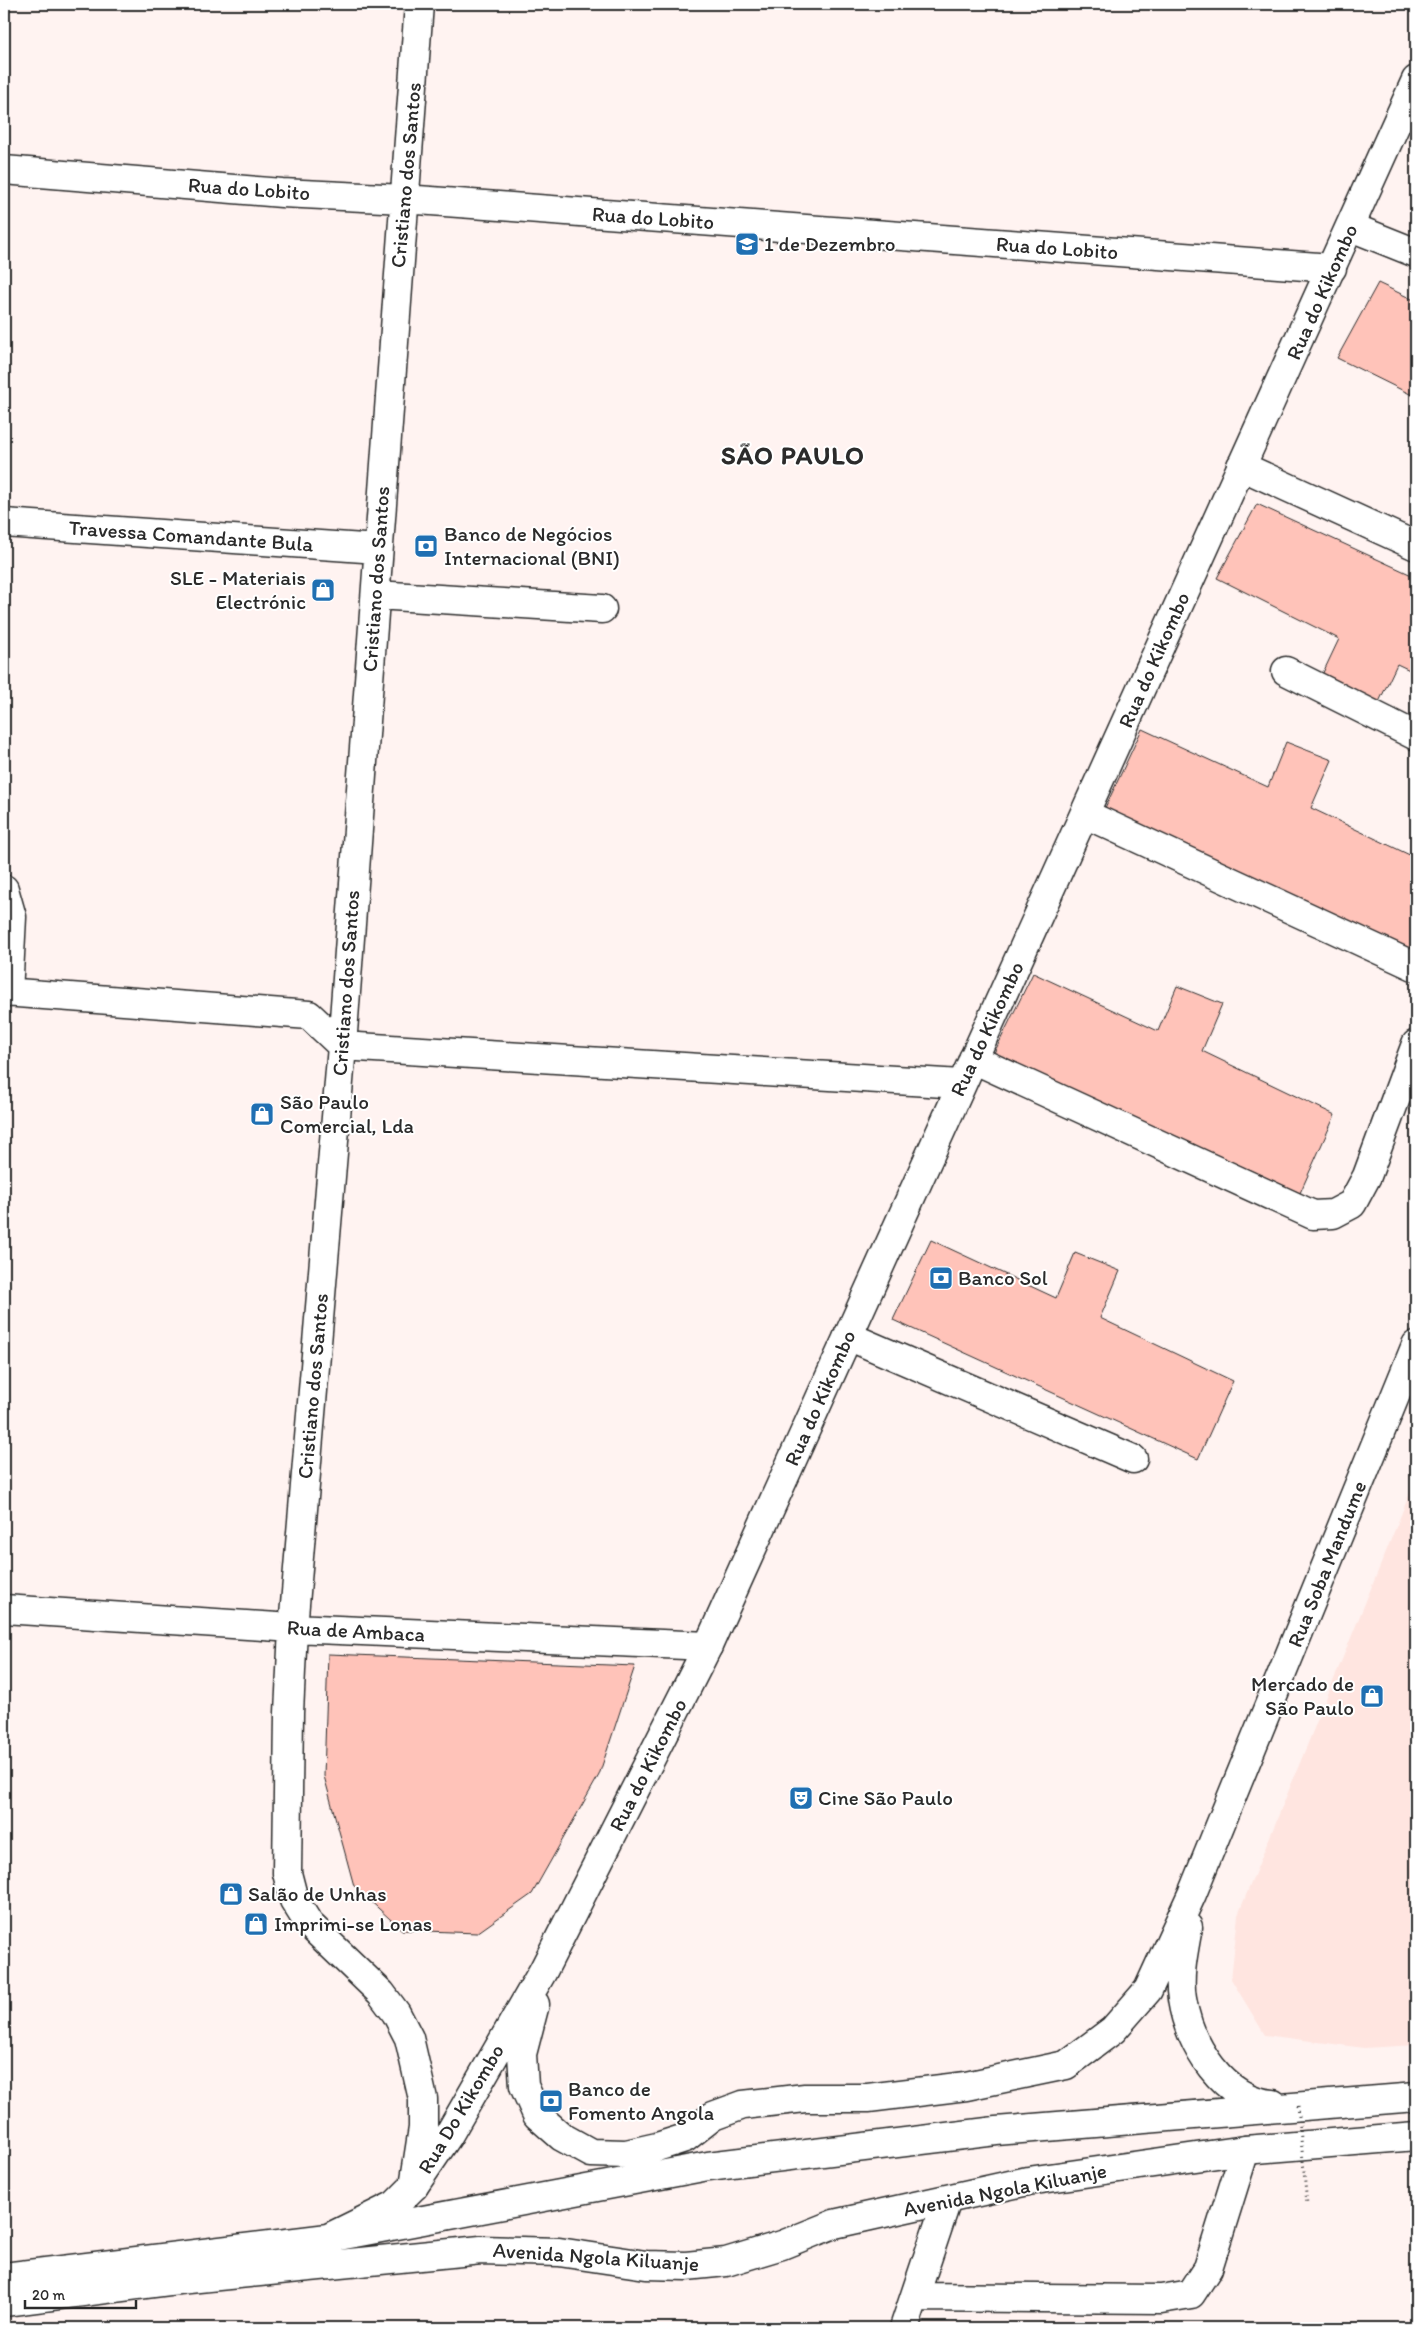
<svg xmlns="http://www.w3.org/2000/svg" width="1420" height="2332" viewBox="0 0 1420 2332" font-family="Itim,sans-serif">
	<rect width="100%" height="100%" fill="#fff3f1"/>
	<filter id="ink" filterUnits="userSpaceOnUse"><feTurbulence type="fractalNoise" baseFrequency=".02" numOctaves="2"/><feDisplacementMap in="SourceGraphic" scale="10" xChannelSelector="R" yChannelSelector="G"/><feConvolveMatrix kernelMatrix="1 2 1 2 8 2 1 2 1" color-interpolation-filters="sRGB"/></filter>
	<g filter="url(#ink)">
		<!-- built -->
		<path fill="#ffe5e0" d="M 1416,1478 L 1416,2045 L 1364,2048 L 1265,2035 L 1231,1979 L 1238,1915 Z"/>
		<!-- building -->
		<path fill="#ffc3b9" stroke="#2b2b2b" d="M 1378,283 L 1416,301 L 1416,397 L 1337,358 Z
			M 1257,504 L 1416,577 L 1416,673 L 1397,664 L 1379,702 L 1321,677 L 1339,639 L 1217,578 Z
			M 1142,729 L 1268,787 L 1286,742 L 1332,760 L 1311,808 L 1416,858 L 1416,934 L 1410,949 L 1104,810 Z
			M 1033,973 L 1158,1031 L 1177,986 L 1222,1004 L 1202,1051 L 1335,1115 L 1300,1193 L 994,1053 Z
			M 931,1240 L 1056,1298 L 1075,1253 L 1120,1271 L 1100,1318 L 1233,1381 L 1198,1459 L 893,1320 Z
			M 328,1654 L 635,1666 L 599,1775 L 532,1894 L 477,1933 L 402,1930 L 354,1886 L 324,1776 Z"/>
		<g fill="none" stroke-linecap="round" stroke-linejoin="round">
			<!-- minor casing -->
			<g stroke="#2b2b2b" stroke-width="31">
				<path id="minor" d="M 4,170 L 282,193 L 404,199 L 1332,268
					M 1351,227 L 1416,253
					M 1241,466 L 1416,546
					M 4,523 L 378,549
					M 376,595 L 602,609
					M 1286,671 L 1416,736
					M 1085,814 L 1416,967
					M 4,889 L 12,917 L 8,993
					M 4,992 L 309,1015 L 342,1046 L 961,1084
					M 973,1059 L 1313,1215 L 1333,1214 L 1352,1204 L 1367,1176 L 1416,1044
					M 848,1336 L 1133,1459
					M 4,1609 L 293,1628 L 708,1646
					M 414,2186 L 423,2128 L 423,2099 L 409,2038 L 396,2013 L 381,1993 L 309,1924 L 294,1900 L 287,1873 L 289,1713 L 293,1628 L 342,1046 L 419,4
					M 915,2297 L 1161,2299 L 1191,2294 L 1208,2268 L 1245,2150
					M 904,2328 L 947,2200"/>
			</g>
			<!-- major casing -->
			<g stroke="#2b2b2b" stroke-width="31">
				<path id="major" d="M 1188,1927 C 1184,1950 1178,1976 1182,1999 C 1189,2045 1223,2100 1273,2104
					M 535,2004 L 522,2054 L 524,2086 L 537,2115 L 562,2137 L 591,2153 L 626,2154 L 657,2147 L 685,2138 L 713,2116 L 743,2105 L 805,2098 L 868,2098 L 966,2086 L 1066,2065 L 1113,2030 L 1148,1990 L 1192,1894 L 1416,1345
					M 328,2238 L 395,2205 L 414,2186 L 448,2136 L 543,1971 L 708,1646 L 1416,80
					M 4,2277 L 328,2238 L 708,2166 L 996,2131 L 1416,2097
					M 4,2302 L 169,2281 L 481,2250 L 559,2252 L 646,2265 L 686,2266 L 726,2262 L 782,2245 L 834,2224 L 1028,2181 L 1245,2150 L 1416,2136"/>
			</g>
			<!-- minor -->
			<use href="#minor" stroke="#fff" stroke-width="28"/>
			<!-- major -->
			<use href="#major" stroke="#fff" stroke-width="28"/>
			<!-- path-bridge -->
			<path stroke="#2b2b2b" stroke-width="3" stroke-dasharray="1 4" stroke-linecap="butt" d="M 1298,2106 L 1307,2204"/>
		</g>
	</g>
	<!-- icons -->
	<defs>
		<g id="school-square" transform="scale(1.25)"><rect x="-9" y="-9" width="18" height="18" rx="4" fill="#1f6fb2" stroke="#fff"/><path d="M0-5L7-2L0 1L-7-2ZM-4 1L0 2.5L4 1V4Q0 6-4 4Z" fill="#fff"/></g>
		<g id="bank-square" transform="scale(1.25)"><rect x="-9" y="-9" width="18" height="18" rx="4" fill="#1f6fb2" stroke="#fff"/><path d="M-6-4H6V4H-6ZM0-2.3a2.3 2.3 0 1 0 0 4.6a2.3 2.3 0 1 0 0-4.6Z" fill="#fff"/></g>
		<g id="shop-square" transform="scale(1.25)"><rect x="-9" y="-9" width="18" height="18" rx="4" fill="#1f6fb2" stroke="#fff"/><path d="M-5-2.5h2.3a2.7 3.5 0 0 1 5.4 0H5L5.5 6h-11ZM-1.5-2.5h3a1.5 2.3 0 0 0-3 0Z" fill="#fff"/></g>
		<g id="theatre-square" transform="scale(1.25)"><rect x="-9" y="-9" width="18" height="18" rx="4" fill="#1f6fb2" stroke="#fff"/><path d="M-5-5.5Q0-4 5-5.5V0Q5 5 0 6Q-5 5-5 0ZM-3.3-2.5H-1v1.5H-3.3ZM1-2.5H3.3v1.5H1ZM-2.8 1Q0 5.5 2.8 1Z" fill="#fff"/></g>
	</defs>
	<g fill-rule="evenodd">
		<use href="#school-square" x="747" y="244"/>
		<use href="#bank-square" x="426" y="546"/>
		<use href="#shop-square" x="323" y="590"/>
		<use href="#shop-square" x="262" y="1114"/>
		<use href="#bank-square" x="941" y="1278"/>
		<use href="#shop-square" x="1372" y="1696"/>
		<use href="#theatre-square" x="801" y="1798"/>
		<use href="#shop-square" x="231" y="1894"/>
		<use href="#shop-square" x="256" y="1924"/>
		<use href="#bank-square" x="551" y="2101"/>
	</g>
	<g text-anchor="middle" stroke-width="4" stroke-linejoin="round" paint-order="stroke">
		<!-- street labels -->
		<g font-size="21" fill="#2b2b2b" stroke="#fff">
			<text transform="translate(406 175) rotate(-85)" y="7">Cristiano dos Santos</text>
			<text transform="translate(249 189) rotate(4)" y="7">Rua do Lobito</text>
			<text transform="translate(653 218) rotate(4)" y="7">Rua do Lobito</text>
			<text transform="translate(1057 248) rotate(4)" y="7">Rua do Lobito</text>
			<text transform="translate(1322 292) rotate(-66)" y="7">Rua do Kikombo</text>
			<text transform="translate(191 536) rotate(4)" y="7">Travessa Comandante Bula</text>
			<text transform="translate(376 579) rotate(-86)" y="7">Cristiano dos Santos</text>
			<text transform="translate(1154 660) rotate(-66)" y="7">Rua do Kikombo</text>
			<text transform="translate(346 983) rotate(-86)" y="7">Cristiano dos Santos</text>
			<text transform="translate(987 1029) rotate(-65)" y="7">Rua do Kikombo</text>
			<text transform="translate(313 1386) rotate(-85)" y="7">Cristiano dos Santos</text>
			<text transform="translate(820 1398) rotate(-66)" y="7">Rua do Kikombo</text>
			<text transform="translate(1327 1564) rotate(-68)" y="7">Rua Soba Mandume</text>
			<text transform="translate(356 1631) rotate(3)" y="7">Rua de Ambaca</text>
			<text transform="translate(648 1765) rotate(-63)" y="7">Rua do Kikombo</text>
			<text transform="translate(461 2109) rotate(-59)" y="7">Rua Do Kikombo</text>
			<text transform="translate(1005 2190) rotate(-11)" y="7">Avenida Ngola Kiluanje</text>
			<text transform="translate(596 2257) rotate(4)" y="7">Avenida Ngola Kiluanje</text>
		</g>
		<!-- poi labels -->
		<g font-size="21" fill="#2b2b2b" stroke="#fff" text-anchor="start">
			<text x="764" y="251">1 de Dezembro</text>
			<text x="444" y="541">Banco de Negócios<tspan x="444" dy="24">Internacional (BNI)</tspan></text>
			<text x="306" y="585" text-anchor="end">SLE - Materiais<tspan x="306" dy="24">Electrónic</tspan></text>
			<text x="280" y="1109">São Paulo<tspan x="280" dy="24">Comercial, Lda</tspan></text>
			<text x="958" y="1285">Banco Sol</text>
			<text x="1354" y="1691" text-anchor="end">Mercado de<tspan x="1354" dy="24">São Paulo</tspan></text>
			<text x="818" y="1805">Cine São Paulo</text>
			<text x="248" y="1901">Salão de Unhas</text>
			<text x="274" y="1931">Imprimi-se Lonas</text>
			<text x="568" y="2096">Banco de<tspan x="568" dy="24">Fomento Angola</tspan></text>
		</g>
		<!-- district labels -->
		<g font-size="26" font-weight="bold" letter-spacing="1" fill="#2b2b2b" stroke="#fff">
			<text x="793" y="464">SÃO PAULO</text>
		</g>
	</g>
	<!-- margin -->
	<rect width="1420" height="2332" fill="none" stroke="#fff" stroke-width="20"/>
	<rect x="10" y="10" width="1400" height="2312" fill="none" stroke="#2b2b2b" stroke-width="2" filter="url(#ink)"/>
	<!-- scale -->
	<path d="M25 2300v8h111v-8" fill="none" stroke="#2b2b2b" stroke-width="2.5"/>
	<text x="32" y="2300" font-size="15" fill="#2b2b2b" stroke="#ffffff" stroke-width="4" paint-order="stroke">20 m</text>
</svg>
